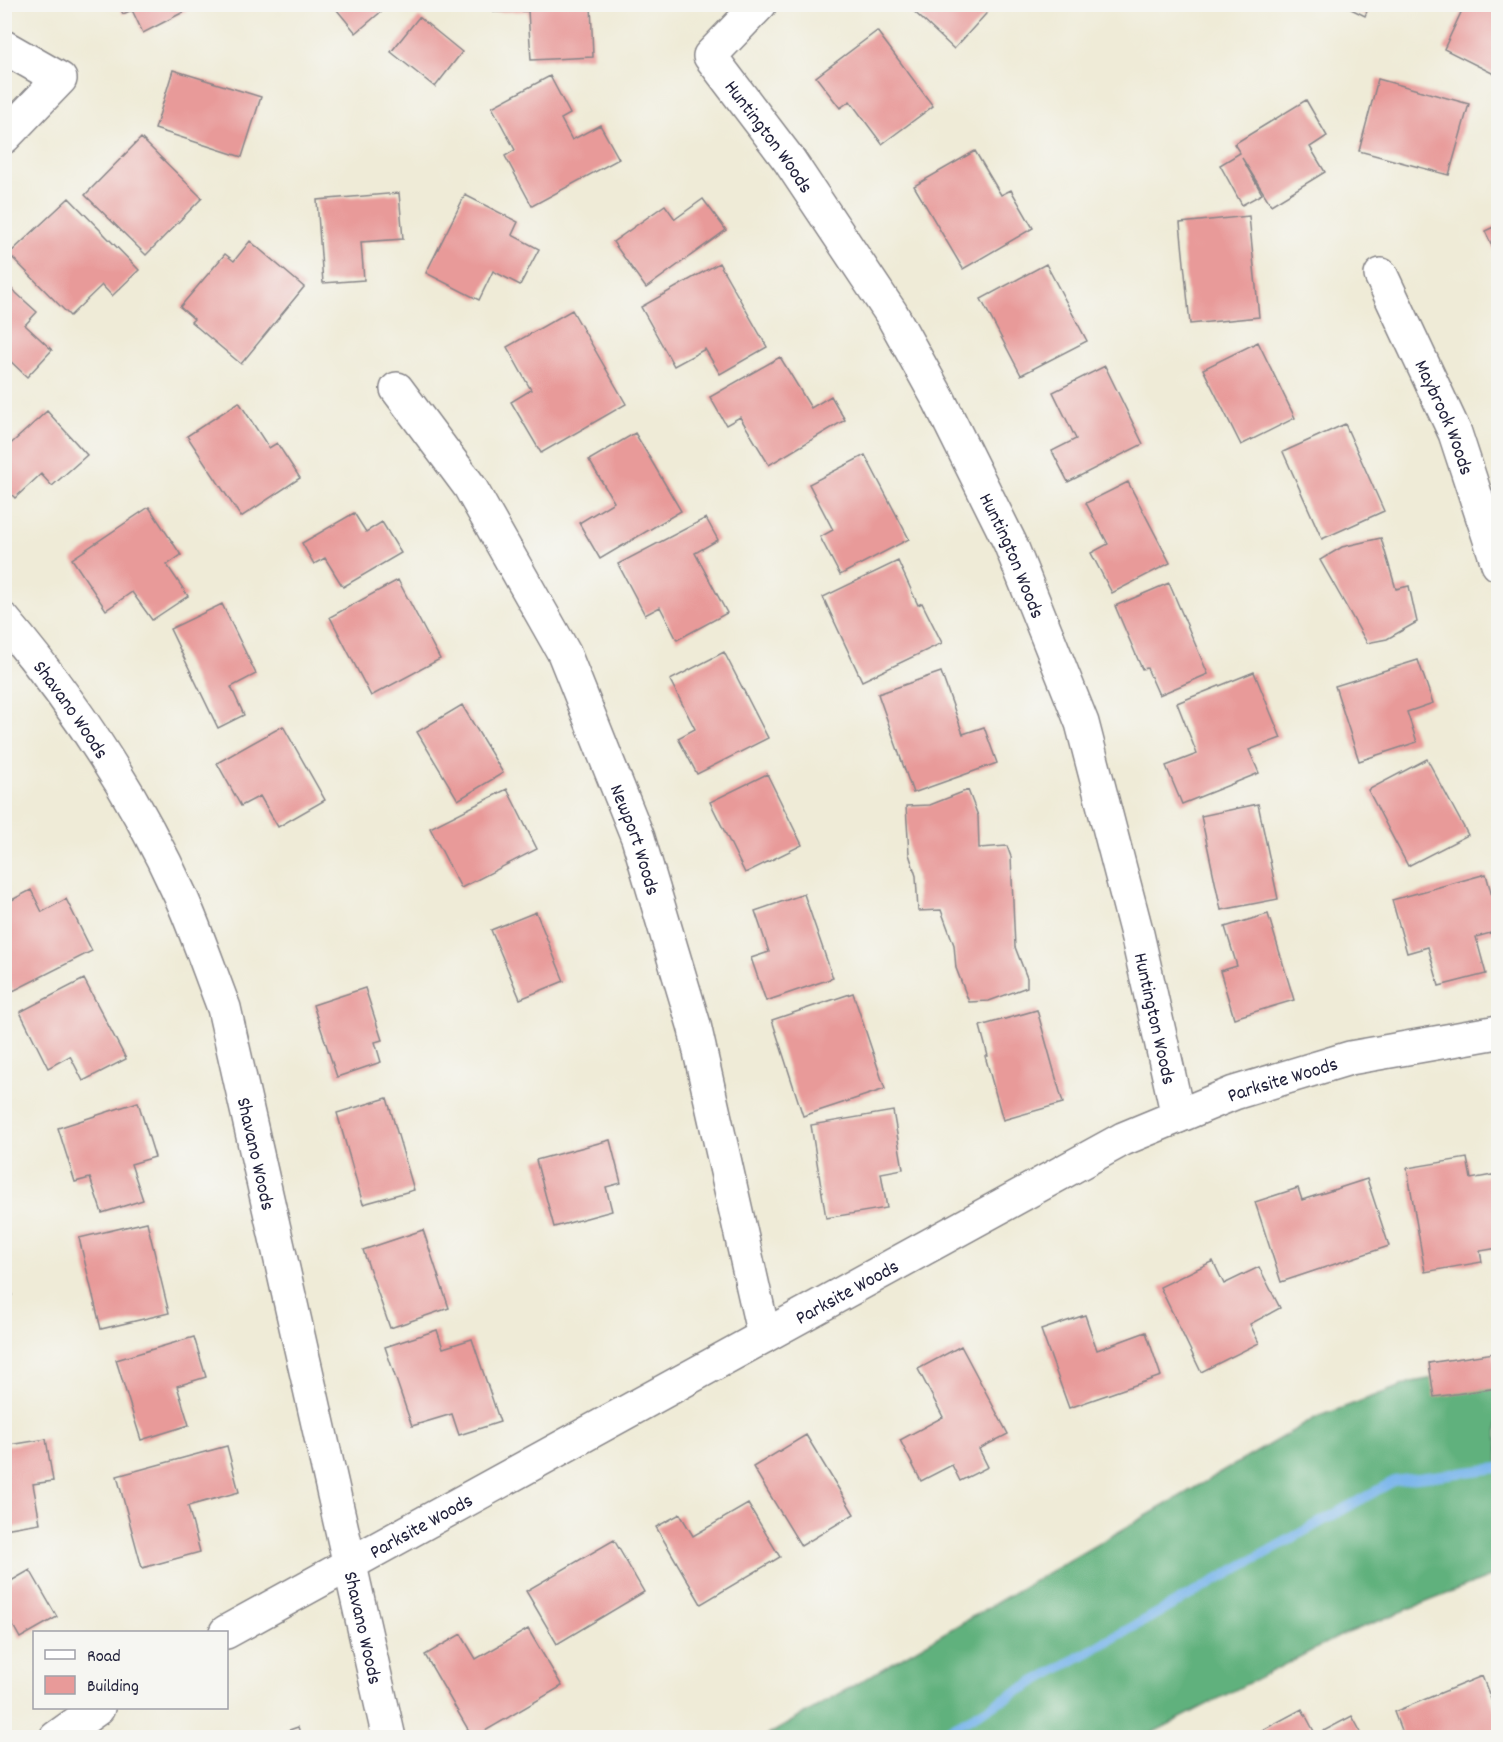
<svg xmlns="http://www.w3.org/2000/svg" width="1503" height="1742" viewBox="0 0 1503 1742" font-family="Dekko,sans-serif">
	<rect width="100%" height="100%" fill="#f6f6f2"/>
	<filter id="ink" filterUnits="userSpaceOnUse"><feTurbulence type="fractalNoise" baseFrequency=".0167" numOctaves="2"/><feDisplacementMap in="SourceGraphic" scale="12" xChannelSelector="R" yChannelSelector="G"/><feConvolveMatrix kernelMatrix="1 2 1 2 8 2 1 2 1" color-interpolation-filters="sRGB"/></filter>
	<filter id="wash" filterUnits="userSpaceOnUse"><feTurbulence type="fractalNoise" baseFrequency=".008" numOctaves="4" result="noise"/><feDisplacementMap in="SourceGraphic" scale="24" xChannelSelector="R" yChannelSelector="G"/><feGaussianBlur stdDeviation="1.35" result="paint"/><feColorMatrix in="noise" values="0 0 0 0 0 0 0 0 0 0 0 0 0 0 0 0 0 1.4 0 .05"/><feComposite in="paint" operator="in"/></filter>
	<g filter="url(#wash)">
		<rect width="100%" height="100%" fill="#efebd7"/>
		<!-- forest -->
		<path fill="#60b17d" stroke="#416a5c" stroke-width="1.5" d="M 1498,1366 L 1498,1574 L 1340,1636 L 1144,1737 L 763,1738 L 1315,1418 L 1412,1382 Z"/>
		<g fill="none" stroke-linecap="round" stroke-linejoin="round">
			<!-- stream -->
			<path stroke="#79b5eb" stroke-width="10" d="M 934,1738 L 1394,1481 L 1498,1468"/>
		</g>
		<g id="blocks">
			<!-- building -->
			<path fill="#e89a99" d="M 118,4 L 199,4 L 143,33 L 132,10 L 123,14 Z
				M 332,4 L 390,4 L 356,33 Z
				M 493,4 L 591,4 L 593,57 L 531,60 L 528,11 L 493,12 Z
				M 906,4 L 995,4 L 954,49 Z
				M 1341,4 L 1370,4 L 1365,16 Z
				M 1465,4 L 1498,4 L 1498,76 L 1444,49 Z
				M 419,17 L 462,52 L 435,87 L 391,52 Z
				M 877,31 L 933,106 L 882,144 L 850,101 L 840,108 L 816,77 Z
				M 173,70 L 261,97 L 242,157 L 155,129 Z
				M 550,76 L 570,114 L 561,119 L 572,140 L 600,125 L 619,159 L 532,206 L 505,156 L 515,150 L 492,107 Z
				M 1378,79 L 1469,104 L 1449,175 L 1359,151 Z
				M 1306,100 L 1327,136 L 1310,147 L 1325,172 L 1271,205 L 1242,158 L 1262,194 L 1242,205 L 1220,165 L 1240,153 L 1234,144 Z
				M 141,138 L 202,198 L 146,255 L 85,195 Z
				M 975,151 L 1001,195 L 1011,190 L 1033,228 L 963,269 L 914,186 Z
				M 399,193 L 403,239 L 361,242 L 364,280 L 323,283 L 317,200 Z
				M 465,195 L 518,222 L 512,235 L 539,249 L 520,285 L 493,271 L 479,300 L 426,273 Z
				M 69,198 L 139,270 L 112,296 L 102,285 L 70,316 L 9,254 Z
				M 703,199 L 726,230 L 646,288 L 613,242 L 665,205 L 675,219 Z
				M 1249,216 L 1259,317 L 1190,324 L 1180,223 Z
				M 1498,225 L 1498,258 L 1485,231 Z
				M 250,241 L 304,287 L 241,364 L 191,322 L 194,319 L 180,307 L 225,254 L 234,261 Z
				M 719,263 L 767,347 L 720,374 L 705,349 L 674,366 L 641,307 Z
				M 1046,264 L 1087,341 L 1021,375 L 981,299 Z
				M 4,282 L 37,312 L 25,325 L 52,350 L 27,377 L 4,355 Z
				M 572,310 L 626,404 L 541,453 L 511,402 L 531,390 L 507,347 Z
				M 1258,342 L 1295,418 L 1241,445 L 1203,369 Z
				M 780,357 L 811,408 L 831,396 L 845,420 L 769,465 L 740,417 L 726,425 L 710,397 Z
				M 1105,366 L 1143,444 L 1068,482 L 1052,451 L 1076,439 L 1053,392 Z
				M 239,402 L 269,448 L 277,443 L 300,478 L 241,517 L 187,436 Z
				M 47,411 L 87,455 L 52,486 L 41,474 L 15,498 L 4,487 L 4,450 Z
				M 1345,424 L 1384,511 L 1322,539 L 1283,452 Z
				M 635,433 L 681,511 L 600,559 L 579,523 L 614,502 L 589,460 Z
				M 865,455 L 909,539 L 840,575 L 820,537 L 833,530 L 809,484 Z
				M 1128,482 L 1170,563 L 1112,593 L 1091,553 L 1108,544 L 1086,503 Z
				M 149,507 L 181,555 L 167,565 L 188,596 L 152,620 L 132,592 L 106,610 L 72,559 Z
				M 354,513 L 366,532 L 382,522 L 401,553 L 343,587 L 325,558 L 314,564 L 302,543 Z
				M 706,518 L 718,540 L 695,553 L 727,613 L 677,640 L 660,607 L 645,615 L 618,564 Z
				M 1381,538 L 1396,589 L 1409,586 L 1417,622 L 1387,639 L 1367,643 L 1320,560 L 1342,547 Z
				M 898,561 L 918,605 L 922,603 L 942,643 L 862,681 L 823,597 Z
				M 398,580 L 440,659 L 371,696 L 330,617 Z
				M 1169,583 L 1208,674 L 1159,695 L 1147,668 L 1142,669 L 1115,606 Z
				M 222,604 L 256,674 L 231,687 L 244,715 L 218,728 L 170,629 Z
				M 724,652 L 768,738 L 697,774 L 678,738 L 695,729 L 670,680 Z
				M 1418,660 L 1433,703 L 1407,712 L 1417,742 L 1359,761 L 1335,686 Z
				M 941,672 L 963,734 L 984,727 L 997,763 L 913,793 L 878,694 Z
				M 1254,672 L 1281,738 L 1249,750 L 1259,773 L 1182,804 L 1166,766 L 1197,754 L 1177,703 Z
				M 462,705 L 503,773 L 458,800 L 417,732 Z
				M 283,726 L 325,800 L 278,827 L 260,796 L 241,806 L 217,763 Z
				M 1427,759 L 1468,835 L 1408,866 L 1368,790 Z
				M 767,774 L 802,845 L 745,873 L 710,802 Z
				M 507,789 L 537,849 L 461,888 L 430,828 Z
				M 968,790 L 978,816 L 979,848 L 1007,846 L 1011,857 L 1015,947 L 1027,978 L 1027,987 L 989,1001 L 969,1002 L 956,968 L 954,945 L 941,910 L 918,911 L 916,876 L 909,854 L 906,806 L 930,805 Z
				M 1258,804 L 1278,899 L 1221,910 L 1201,816 Z
				M 1486,874 L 1498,918 L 1498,931 L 1476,937 L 1486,974 L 1439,986 L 1428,947 L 1407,953 L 1392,900 Z
				M 31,890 L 42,912 L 66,899 L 92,951 L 13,991 L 4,973 L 4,904 Z
				M 804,894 L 833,978 L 766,1001 L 751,958 L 769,952 L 755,911 Z
				M 536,912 L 564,981 L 520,999 L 491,930 Z
				M 1268,914 L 1294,1000 L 1234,1018 L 1220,971 L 1237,966 L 1225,927 Z
				M 84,979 L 126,1059 L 83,1081 L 70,1056 L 48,1068 L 20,1012 Z
				M 365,988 L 382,1040 L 375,1042 L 381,1062 L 337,1077 L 313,1005 Z
				M 853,993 L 885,1089 L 803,1116 L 772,1020 Z
				M 1037,1010 L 1063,1103 L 1003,1120 L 985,1056 L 988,1056 L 980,1026 Z
				M 387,1098 L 414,1190 L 363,1204 L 337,1113 Z
				M 138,1102 L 155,1157 L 131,1164 L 143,1200 L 102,1213 L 90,1178 L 75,1182 L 58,1128 Z
				M 893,1111 L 903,1169 L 881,1173 L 887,1208 L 826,1218 L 811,1125 Z
				M 610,1140 L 621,1183 L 606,1187 L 612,1211 L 554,1227 L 536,1160 Z
				M 1467,1158 L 1471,1179 L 1498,1174 L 1498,1248 L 1480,1251 L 1482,1262 L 1425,1272 L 1407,1168 Z
				M 1367,1179 L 1389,1246 L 1281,1282 L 1255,1202 L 1298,1188 L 1302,1200 Z
				M 147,1222 L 169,1313 L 101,1329 L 79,1238 Z
				M 423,1230 L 449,1308 L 390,1328 L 363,1250 Z
				M 1213,1261 L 1224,1284 L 1259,1267 L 1280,1308 L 1250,1324 L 1259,1343 L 1201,1372 L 1160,1287 Z
				M 4,1269 L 12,1295 L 4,1296 Z
				M 1085,1315 L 1097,1350 L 1146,1332 L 1161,1376 L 1069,1408 L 1041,1330 Z
				M 437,1330 L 443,1348 L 472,1339 L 500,1422 L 459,1435 L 452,1414 L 412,1426 L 385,1347 Z
				M 194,1337 L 206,1377 L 177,1386 L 189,1425 L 141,1440 L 116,1360 Z
				M 961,1346 L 1008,1434 L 979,1449 L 988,1467 L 960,1481 L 952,1465 L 921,1481 L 900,1440 L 943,1417 L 918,1369 Z
				M 1494,1353 L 1498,1388 L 1434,1397 L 1429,1363 Z
				M 806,1435 L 854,1514 L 801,1546 L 753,1467 Z
				M 46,1439 L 53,1481 L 33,1484 L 40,1523 L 4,1529 L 4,1446 Z
				M 227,1446 L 239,1492 L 188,1506 L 200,1552 L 142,1568 L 117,1476 Z
				M 748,1504 L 780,1557 L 701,1604 L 656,1527 L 680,1514 L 693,1536 Z
				M 614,1540 L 644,1592 L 557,1644 L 526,1591 Z
				M 30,1570 L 57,1617 L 20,1638 L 10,1620 L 4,1623 L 4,1585 Z
				M 528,1629 L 562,1686 L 473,1738 L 425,1655 L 461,1634 L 476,1659 Z
				M 1482,1676 L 1498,1717 L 1498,1738 L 1404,1738 L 1394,1712 Z
				M 1302,1709 L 1316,1735 L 1352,1716 L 1364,1738 L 1248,1738 Z
				M 298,1727 L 302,1738 L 269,1738 L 269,1737 Z"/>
		</g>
	</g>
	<g filter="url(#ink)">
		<use href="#blocks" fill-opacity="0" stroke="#888689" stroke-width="1.5"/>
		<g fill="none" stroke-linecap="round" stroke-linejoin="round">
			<!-- minor casing -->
			<g stroke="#888689" stroke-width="36">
				<g id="minor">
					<path id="s1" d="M 760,4 L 710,56 L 789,160 L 891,313 L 939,400 L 1010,543 L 1082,723 L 1137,934 L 1178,1116"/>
					<path d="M 4,47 L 60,79 L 4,137"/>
					<path id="s2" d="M 1381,275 L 1455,433 L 1498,564"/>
					<path id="s3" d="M 397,389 L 470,487 L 564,653 L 638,838 L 694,1025 L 764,1336"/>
					<path id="s4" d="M 4,620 C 75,704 136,797 181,897 C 197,933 210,972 224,1008 L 389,1738"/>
					<path id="s5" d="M 226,1632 L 1123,1139 L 1234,1093 L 1350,1058 L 1498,1032"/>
					<path d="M 56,1738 L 98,1708"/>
				</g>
			</g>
			<!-- minor -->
			<use href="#minor" stroke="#fff" stroke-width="33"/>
		</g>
	</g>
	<g text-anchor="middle" stroke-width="6" stroke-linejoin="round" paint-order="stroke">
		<!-- street labels -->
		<g font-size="20" fill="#22223b" stroke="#f6f6f2">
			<text dy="7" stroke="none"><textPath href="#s1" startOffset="172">Huntington Woods</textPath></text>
			<text dy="7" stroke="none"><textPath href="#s2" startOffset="156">Maybrook Woods</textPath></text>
			<text dy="7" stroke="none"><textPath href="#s1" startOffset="658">Huntington Woods</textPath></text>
			<text dy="7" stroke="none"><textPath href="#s4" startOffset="112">Shavano Woods</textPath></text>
			<text dy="7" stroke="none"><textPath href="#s3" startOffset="513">Newport Woods</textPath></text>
			<text dy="7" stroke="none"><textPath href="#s1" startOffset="1144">Huntington Woods</textPath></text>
			<text dy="7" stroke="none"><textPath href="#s5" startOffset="1194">Parksite Woods</textPath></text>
			<text dy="7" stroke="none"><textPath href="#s4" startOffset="598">Shavano Woods</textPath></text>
			<text dy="7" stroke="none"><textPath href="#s5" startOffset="708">Parksite Woods</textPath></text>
			<text dy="7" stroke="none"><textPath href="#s5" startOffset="222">Parksite Woods</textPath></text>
			<text dy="7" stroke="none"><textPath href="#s4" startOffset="1084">Shavano Woods</textPath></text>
		</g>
	</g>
	<!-- margin -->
	<rect width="1503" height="1742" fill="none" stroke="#f6f6f2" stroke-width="24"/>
	<!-- legend -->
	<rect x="33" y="1631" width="195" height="78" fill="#f6f6f2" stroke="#a1a1a9" stroke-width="1.5"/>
	<rect x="45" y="1650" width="30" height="9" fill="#ffffff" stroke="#a1a1a9" stroke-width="1.5"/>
	<text x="87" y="1661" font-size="18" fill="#22223b">Road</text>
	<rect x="45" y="1676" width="30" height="18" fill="#e89a99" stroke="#a1a1a9" stroke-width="1.5"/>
	<text x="87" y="1691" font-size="18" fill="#22223b">Building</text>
</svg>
